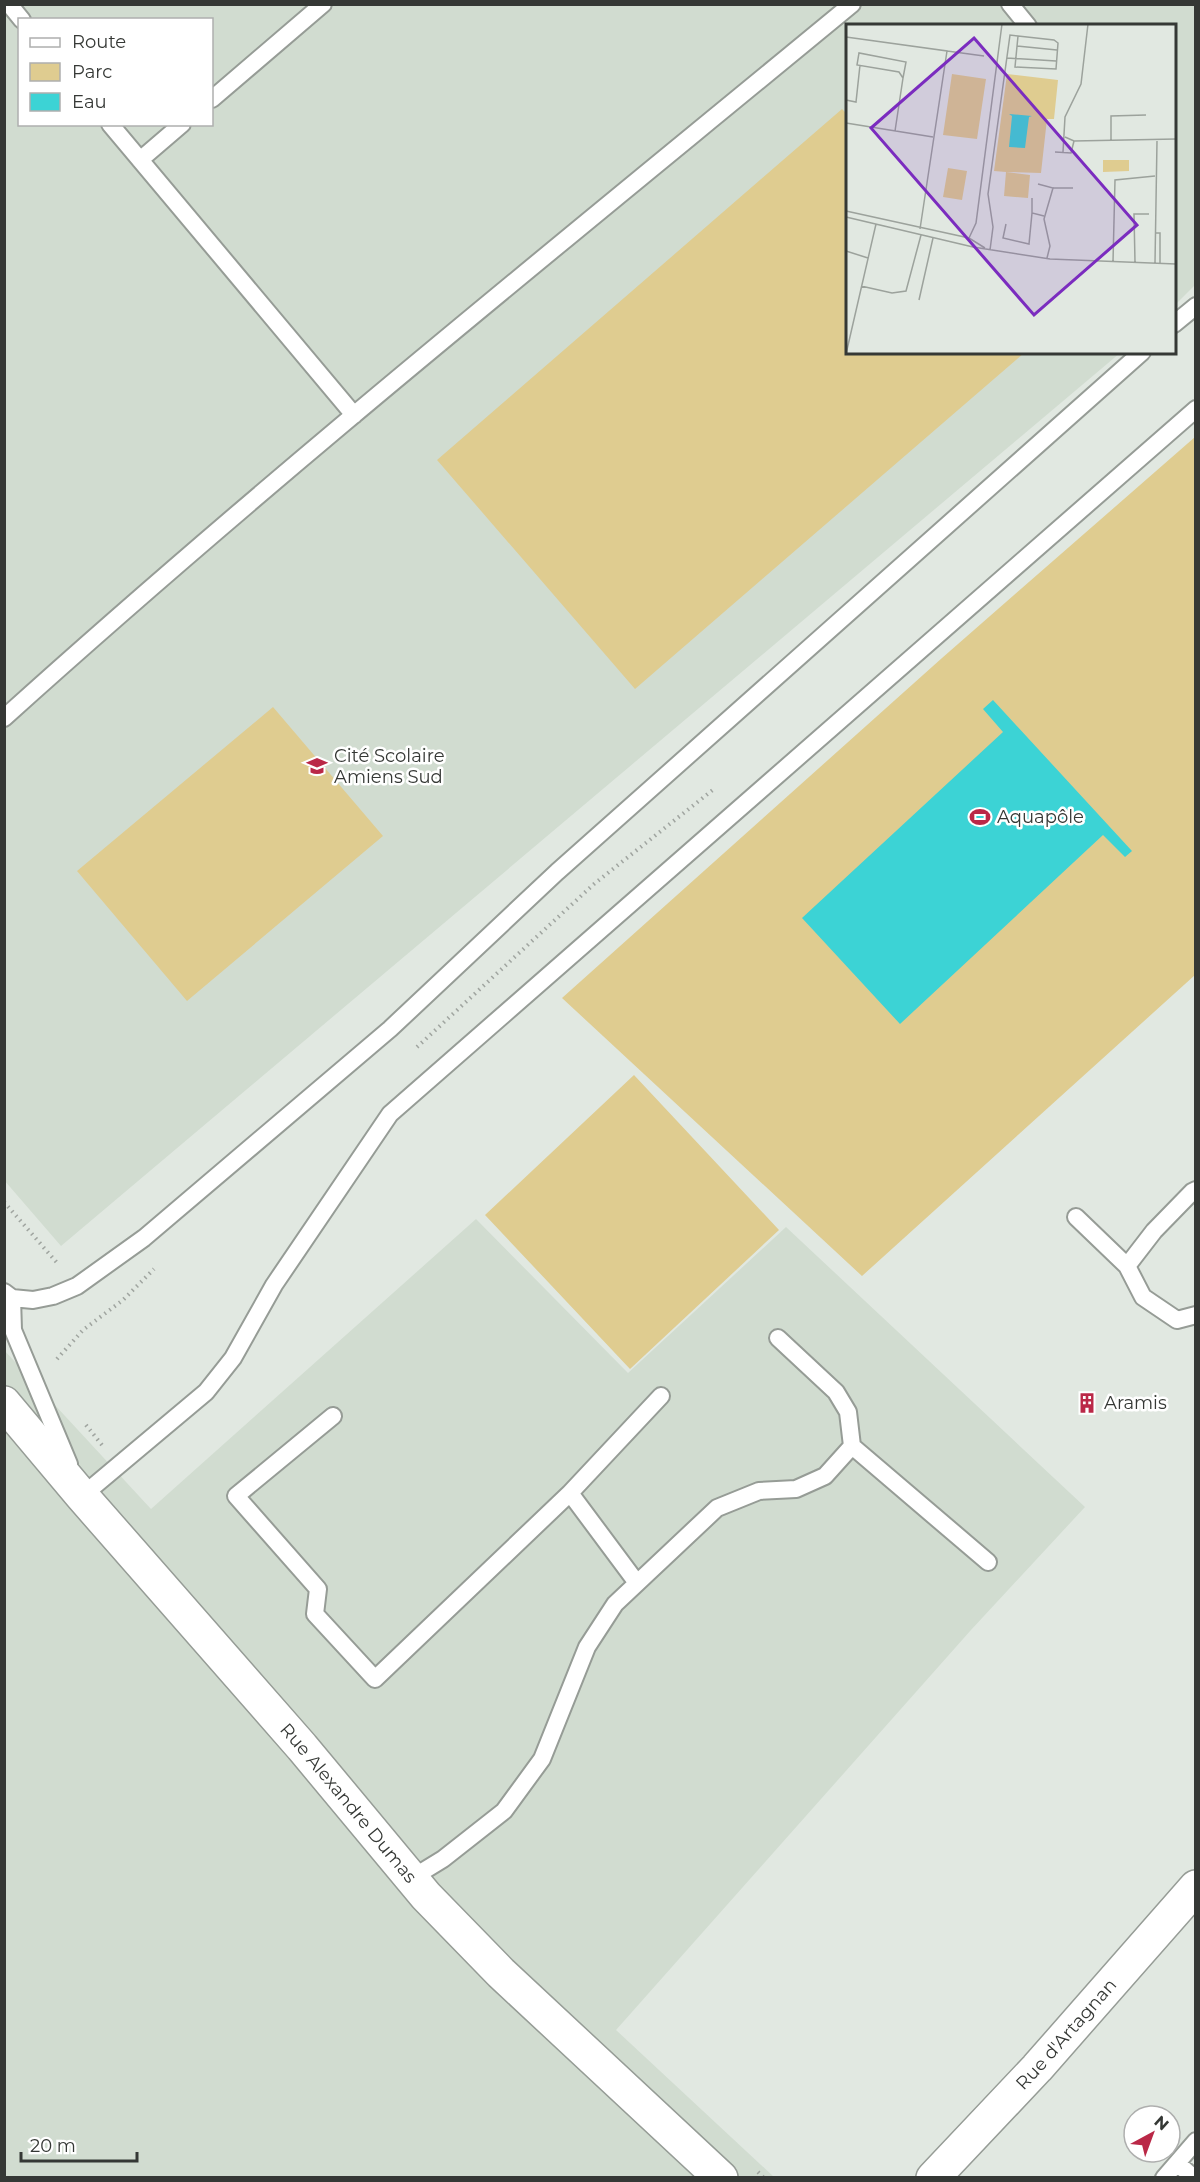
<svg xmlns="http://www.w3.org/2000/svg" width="1200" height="2182" viewBox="0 0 1200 2182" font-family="Montserrat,sans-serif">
	<rect width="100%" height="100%" fill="#e1e8e1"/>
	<!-- built -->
	<path fill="#d1dcd0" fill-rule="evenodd" d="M 4,5 L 1196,5 L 1195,285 L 1175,305 L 1174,26 L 848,26 L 848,352 L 1120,353 L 61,1246 L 4,1180 ZM 20,20 L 212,20 L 212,124 L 20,124 Z
		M 476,1219 L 628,1373 L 786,1227 L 1085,1507 L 971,1630 L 616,2030 L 774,2177 L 5,2177 L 4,1350 L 151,1509 Z"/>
	<!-- green -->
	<path fill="#dfcc90" d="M 842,109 L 848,115 L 848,352 L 1024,353 L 635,689 L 437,460 Z
		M 1195,437 L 1195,975 L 862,1276 L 562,998 L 942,658 Z
		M 273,707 L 383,836 L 187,1001 L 77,871 Z
		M 634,1075 L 779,1230 L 630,1369 L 485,1215 Z"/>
	<!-- water -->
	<path fill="#3cd3d5" d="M 993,700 L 1132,851 L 1125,857 L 1103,835 L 900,1024 L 802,918 L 1003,732 L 983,709 Z"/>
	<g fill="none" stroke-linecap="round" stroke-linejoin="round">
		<!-- service casing -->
		<g stroke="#969c96" stroke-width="20">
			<path id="service" d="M 9,4 L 22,20
				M 1010,4 L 1028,26
				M 212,99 L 323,4
				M 110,124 L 354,415
				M 140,160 L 182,124
				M 1174,324 L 1196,306
				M 4,718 C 279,470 567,239 852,4
				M 1076,1217 L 1127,1266 L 1143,1297 L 1177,1320 L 1196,1315
				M 1127,1266 L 1154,1231 L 1192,1192 L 1196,1190
				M 4,1292 L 12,1298 L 33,1300 L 53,1296 L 77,1286 L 144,1238 L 390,1029 L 557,872 L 1142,352
				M 12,1298 L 13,1330 L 69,1464
				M 333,1416 L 236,1496 L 318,1589 L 315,1614 L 375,1679 L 570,1493
				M 852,1446 L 988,1562
				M 80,1491 L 82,1496 L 206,1392 L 233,1358 L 274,1285 L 390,1114 L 1196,409
				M 637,1583 L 570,1493 L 661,1396
				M 412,1878 L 443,1859 L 504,1811 L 542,1759 L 587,1647 L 615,1604 L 717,1508 L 759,1491 L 796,1489 L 825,1476 L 852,1446 L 848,1412 L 836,1392 L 778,1338
				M 1177,2163 L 1194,2178
				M 1164,2178 L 1196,2141"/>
		</g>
		<!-- minor casing -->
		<g stroke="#969c96" stroke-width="36">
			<g id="minor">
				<path id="s1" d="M 933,2178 L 1037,2068 L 1196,1887"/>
			</g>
		</g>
		<!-- tertiary casing -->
		<g stroke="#969c96" stroke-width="36">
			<g id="tertiary">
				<path id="s2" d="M 4,1403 L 82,1496 L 302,1747 L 426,1896 L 501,1973 L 721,2178"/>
			</g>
		</g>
		<!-- path -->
		<path stroke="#a0a5a0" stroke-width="4" stroke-dasharray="1.5 4.5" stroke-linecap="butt" d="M 417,1047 L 594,884 L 714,789
			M 4,1202 L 59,1265
			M 57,1359 L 83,1330 L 123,1300 L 154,1269
			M 86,1425 L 102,1445
			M 758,2172 L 764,2178"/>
		<!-- service -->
		<use href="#service" stroke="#fff" stroke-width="16"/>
		<!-- minor -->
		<use href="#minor" stroke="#fff" stroke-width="33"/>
		<!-- tertiary -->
		<use href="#tertiary" stroke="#fff" stroke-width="33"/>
	</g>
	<!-- icons -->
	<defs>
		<g id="school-bare" transform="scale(1.62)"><path d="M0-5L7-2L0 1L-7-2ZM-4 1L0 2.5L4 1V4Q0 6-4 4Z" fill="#ba2847" stroke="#fff" stroke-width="2.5" paint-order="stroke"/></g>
		<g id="stadium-bare" transform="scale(1.62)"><path d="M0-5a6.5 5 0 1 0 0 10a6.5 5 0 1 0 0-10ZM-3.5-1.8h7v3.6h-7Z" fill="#ba2847" stroke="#fff" stroke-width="2.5" paint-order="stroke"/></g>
		<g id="building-bare" transform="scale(1.62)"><path d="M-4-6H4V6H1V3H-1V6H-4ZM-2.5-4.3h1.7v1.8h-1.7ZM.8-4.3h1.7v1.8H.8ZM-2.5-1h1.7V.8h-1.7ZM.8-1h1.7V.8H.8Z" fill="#ba2847" stroke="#fff" stroke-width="2.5" paint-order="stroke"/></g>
	</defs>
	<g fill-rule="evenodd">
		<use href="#school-bare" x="317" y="766"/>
		<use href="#stadium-bare" x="980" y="817"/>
		<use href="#building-bare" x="1087" y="1403"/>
	</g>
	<g text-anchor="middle" stroke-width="5" stroke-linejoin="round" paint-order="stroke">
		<!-- poi labels -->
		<g font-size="18" fill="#353835" stroke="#fff" text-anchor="start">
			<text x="334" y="762">Cité Scolaire<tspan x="334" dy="21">Amiens Sud</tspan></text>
			<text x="997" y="823">Aquapôle</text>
			<text x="1104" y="1409">Aramis</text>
		</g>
		<!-- street labels -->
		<g font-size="18" fill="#353835" stroke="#fff">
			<text dy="6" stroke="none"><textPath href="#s2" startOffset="528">Rue Alexandre Dumas</textPath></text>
			<text dy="6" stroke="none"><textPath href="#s1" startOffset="196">Rue d'Artagnan</textPath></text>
		</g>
	</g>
	<!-- overview -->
	<g transform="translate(846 24)">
		<rect width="330" height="330" fill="#e1e8e1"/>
		<path d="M 106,50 L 140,55 L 131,115 L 97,111 ZM 161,50 L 212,56 L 208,95 L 201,95 L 195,149 L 160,148 L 184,151 L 182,174 L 158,172 L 160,148 L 148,147 ZM 257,136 L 283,136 L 283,147 L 257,148 ZM 102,144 L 121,147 L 116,176 L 97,173 Z" fill="#dfcc90"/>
		<path d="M 163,90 L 186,92 L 183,93 L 179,124 L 163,123 L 166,92 Z" fill="#3cd3d5"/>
		<path fill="none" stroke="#9ca29c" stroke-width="1.5" d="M 0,13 L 101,27 L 74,205M 171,22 L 211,26M 101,27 L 138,32M 161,34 L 210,37M 0,76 L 10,78 L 14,41M 0,99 L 87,113M 49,107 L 57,54 L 53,48 L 11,41 L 13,29 L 60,38 L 57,54M 219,113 L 228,117 L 330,115M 265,117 L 265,92 L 300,91M 209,128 L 225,129 L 228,117M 217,128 L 219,93 L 235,60 L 242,0M 192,160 L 207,164 L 198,195 L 204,222 L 201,234M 207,164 L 227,164M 186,174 L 186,189 L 198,192M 0,187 L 123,214 L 139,224M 0,193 L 127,223 L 204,235 L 330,240M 160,200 L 157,214 L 183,220 L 186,189M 310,209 L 314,209 L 314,239M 123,214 L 130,199 L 156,0M 144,226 L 147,203 L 142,170 L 164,11 L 172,12 L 208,16 L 212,19 L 210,45 L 169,43 L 172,12M 0,227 L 22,234M 267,238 L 269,156 L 309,152M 289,238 L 288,190 L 303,190M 309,239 L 311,117M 15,262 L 46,269 L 60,267 L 75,211M 73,276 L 87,214M 0,330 L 30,200"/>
		<path fill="#7b2cbf" fill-opacity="0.15" stroke="#7b2cbf" stroke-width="3" d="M 128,14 L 291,201 L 188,291 L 25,104 Z"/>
		<rect width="330" height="330" fill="none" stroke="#353835" stroke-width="3"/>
	</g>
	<!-- border -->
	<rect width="1200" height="2182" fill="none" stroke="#353835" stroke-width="12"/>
	<!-- legend -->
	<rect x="18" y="18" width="195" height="108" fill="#ffffff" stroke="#aeafae" stroke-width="1.5"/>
	<rect x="30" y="38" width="30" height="9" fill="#ffffff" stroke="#aeafae" stroke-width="1.5"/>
	<text x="72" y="48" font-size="18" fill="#353835">Route</text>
	<rect x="30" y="63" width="30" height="18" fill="#dfcc90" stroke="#aeafae" stroke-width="1.5"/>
	<text x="72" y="78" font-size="18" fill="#353835">Parc</text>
	<rect x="30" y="93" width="30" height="18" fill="#3cd3d5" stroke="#aeafae" stroke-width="1.5"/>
	<text x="72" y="108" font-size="18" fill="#353835">Eau</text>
	<!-- north arrow -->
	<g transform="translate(1152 2134) rotate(41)"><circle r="28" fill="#ffffff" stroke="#aeafae" stroke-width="1.5"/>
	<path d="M0-4.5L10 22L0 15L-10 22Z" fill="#ba2847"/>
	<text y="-9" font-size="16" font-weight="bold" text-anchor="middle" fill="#353835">N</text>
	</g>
	<!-- scale -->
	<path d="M21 2152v9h116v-9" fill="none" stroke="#353835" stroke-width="3"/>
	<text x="30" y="2152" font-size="18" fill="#353835" stroke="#ffffff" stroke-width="4.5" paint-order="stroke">20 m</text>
</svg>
